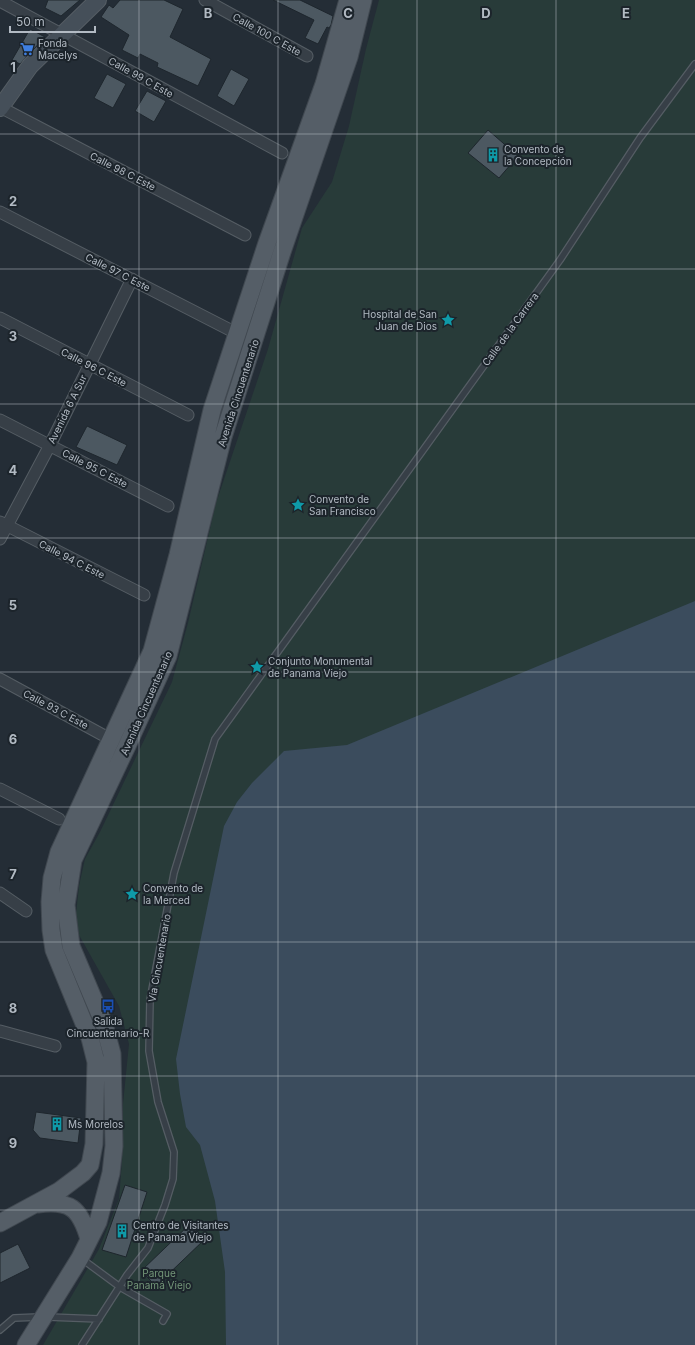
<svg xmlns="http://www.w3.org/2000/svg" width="695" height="1345" viewBox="0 0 695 1345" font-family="Inter,sans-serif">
	<rect width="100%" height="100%" fill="#242d36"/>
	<!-- green -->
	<path fill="#283b39" d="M 379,0 L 695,0 L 695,1345 L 43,1345 L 99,1249 L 119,1199 L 122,1161 L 123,1104 L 129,1044 L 119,1006 L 79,935 L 76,914 L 79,886 L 85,859 L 100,832 L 172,682 L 188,623 L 216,503 L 268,349 L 302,228 L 332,182 L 349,126 L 366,49 Z"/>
	<!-- water -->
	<path fill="#3b4c5d" d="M 695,601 L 695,1345 L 226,1345 L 225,1272 L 215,1201 L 200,1145 L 186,1127 L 180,1094 L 176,1059 L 224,826 L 237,802 L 252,783 L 284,751 L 347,745 Z"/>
	<!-- building -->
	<path fill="#4c5861" stroke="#1e262d" d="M 48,0 L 80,0 L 61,16 L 45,8 Z
		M 120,0 L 164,0 L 183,9 L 170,37 L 211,59 L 198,86 L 157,67 L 158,63 L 140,54 L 138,58 L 122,50 L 129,35 L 101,17 L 109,5 L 113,8 Z
		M 273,0 L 300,0 L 333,16 L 331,25 L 329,28 L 327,27 L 318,44 L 305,38 L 314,20 Z
		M 30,29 L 45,37 L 20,64 L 12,60 Z
		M 231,69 L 249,79 L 234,106 L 217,96 Z
		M 107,74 L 126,84 L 113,108 L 94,98 Z
		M 147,91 L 166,101 L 154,122 L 135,111 Z
		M 488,130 L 518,156 L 499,178 L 468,153 Z
		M 87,426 L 127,445 L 117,465 L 76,447 Z
		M 36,1112 L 81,1118 L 78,1143 L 40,1138 L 33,1130 Z
		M 125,1185 L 147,1192 L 126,1257 L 102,1250 Z
		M 190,1224 L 205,1239 L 156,1286 L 141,1271 Z
		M 18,1244 L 30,1268 L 0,1283 L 0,1253 Z"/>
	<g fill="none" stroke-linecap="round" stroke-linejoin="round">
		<!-- lane casing -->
		<g stroke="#555d64" stroke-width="8">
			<path id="lane" d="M 82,1259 L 120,1287 L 167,1314 L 163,1321
				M 48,1317 L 99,1319
				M 0,1330 L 14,1318 L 39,1317
				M 82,1345 L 127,1275 L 148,1248 L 165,1205 L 173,1179 L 174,1152 L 158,1102 L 149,1051 L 150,1000 L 174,873 L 215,739 L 560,260 L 640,138 L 695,64"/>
		</g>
		<!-- street casing -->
		<g stroke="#555d64" stroke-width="13">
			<path id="street" d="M 205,0 L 307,56
				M 0,1 L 282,153
				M 0,107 L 245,235
				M 0,212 L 236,333
				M 0,318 L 188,415
				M 0,420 L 168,506
				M 0,522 L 144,595
				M 0,539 L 50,445 L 132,279
				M 0,679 L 112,740
				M 0,789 L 59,819
				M 0,893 L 26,911
				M 0,1031 L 55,1046"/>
		</g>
		<!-- secondary casing -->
		<g stroke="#555d64" stroke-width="18">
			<path id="secondary" d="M 0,108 L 30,66 L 98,0"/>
		</g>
		<!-- primary casing -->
		<g stroke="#404850" stroke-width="19">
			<path id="primary" d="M 38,1204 C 70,1200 80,1208 89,1239
				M 0,1223 L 59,1191 L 83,1173 L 90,1165 L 94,1144 L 96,1062 L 90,1038 L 54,950 L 51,930 L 50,902 L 52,878 L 59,852 L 152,651 L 178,555 L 212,410 L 267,243 L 324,84 L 348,0
				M 26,1345 L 80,1258 L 98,1222 L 111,1173 L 114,1146 L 112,1054 L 104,1024 L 71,946 L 66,905 L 73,860 L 127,746 L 168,656 L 223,437 L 282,252 L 349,57 L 363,0"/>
		</g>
		<!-- lane -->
		<use href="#lane" stroke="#373f47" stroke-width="5.5"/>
		<!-- street -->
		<use href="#street" stroke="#373f47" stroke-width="11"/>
		<!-- secondary -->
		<use href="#secondary" stroke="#454f59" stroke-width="16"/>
		<!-- primary -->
		<use href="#primary" stroke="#555e67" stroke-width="17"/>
	</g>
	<!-- grid -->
	<path fill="none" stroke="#b2bac3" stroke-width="1" stroke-opacity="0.55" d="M 139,0 L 139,1345M 278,0 L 278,1345M 417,0 L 417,1345M 556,0 L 556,1345M 0,134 L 695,134M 0,269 L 695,269M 0,404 L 695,404M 0,538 L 695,538M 0,672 L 695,672M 0,807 L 695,807M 0,942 L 695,942M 0,1076 L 695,1076M 0,1210 L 695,1210"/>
	<!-- icons -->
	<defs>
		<g id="supermarket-bare" transform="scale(1.08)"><path d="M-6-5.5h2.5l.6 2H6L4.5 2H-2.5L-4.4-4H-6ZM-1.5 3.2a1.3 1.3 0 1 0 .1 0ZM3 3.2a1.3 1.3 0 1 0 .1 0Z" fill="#3f7fe0" stroke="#1c242b" stroke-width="2.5" paint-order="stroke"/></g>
		<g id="building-bare" transform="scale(1.08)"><path d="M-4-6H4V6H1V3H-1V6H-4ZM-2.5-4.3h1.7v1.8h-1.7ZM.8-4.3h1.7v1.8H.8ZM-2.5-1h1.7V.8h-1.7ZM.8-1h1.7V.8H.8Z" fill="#0f9aa8" stroke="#1c242b" stroke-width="2.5" paint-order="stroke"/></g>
		<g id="sight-bare" transform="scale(1.08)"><path d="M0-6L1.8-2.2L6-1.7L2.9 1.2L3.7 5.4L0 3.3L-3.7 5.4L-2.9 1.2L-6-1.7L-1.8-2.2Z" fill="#0f9aa8" stroke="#1c242b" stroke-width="2.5" paint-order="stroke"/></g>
		<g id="bus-bare" transform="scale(1.08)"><path d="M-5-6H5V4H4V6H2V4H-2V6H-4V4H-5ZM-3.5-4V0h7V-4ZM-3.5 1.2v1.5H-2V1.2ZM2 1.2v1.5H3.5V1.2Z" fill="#1a4fb4" stroke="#1c242b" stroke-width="2.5" paint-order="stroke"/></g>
	</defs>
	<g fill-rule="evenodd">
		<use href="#supermarket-bare" x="27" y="49"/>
		<use href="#building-bare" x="493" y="155"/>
		<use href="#sight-bare" x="448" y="320"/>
		<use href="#sight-bare" x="298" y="505"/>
		<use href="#sight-bare" x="257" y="667"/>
		<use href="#sight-bare" x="132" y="894"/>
		<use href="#bus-bare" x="108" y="1006"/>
		<use href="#building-bare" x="57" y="1124"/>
		<use href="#building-bare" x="122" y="1231"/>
	</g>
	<g text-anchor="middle" stroke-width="4" stroke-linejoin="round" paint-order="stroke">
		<!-- street labels -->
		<g font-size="10" fill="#b2bac3" stroke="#1c242b">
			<text transform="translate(267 34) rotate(29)" y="4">Calle 100 C Este</text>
			<text transform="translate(141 77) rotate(29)" y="4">Calle 99 C Este</text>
			<text transform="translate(123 171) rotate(27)" y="4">Calle 98 C Este</text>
			<text transform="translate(118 272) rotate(27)" y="4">Calle 97 C Este</text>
			<text transform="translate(510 329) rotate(-54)" y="4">Calle de la Carrera</text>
			<text transform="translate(94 367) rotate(27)" y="4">Calle 96 C Este</text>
			<text transform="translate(238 393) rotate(-72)" y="4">Avenida Cincuentenario</text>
			<text transform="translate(67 409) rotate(-64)" y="4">Avenida 6 A Sur</text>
			<text transform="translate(95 468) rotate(27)" y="4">Calle 95 C Este</text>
			<text transform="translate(72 559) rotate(27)" y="4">Calle 94 C Este</text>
			<text transform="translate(146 703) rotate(-66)" y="4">Avenida Cincuentenario</text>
			<text transform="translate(56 709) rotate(28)" y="4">Calle 93 C Este</text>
			<text transform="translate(159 958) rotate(-80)" y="4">Vía Cincuentenario</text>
		</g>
		<!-- poi labels -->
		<g font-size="10" fill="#b2bac3" stroke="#1c242b" text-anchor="start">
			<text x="38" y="47">Fonda<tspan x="38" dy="12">Macelys</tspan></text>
			<text x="504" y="153">Convento de<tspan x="504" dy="12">la Concepción</tspan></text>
			<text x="437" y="318" text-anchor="end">Hospital de San<tspan x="437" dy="12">Juan de Dios</tspan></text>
			<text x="309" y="503">Convento de<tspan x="309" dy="12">San Francisco</tspan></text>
			<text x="268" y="665">Conjunto Monumental<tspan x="268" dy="12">de Panama Viejo</tspan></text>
			<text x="143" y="892">Convento de<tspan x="143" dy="12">la Merced</tspan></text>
			<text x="108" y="1025" text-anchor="middle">Salida<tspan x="108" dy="12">Cincuentenario-R</tspan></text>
			<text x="68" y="1128">Ms Morelos</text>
			<text x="133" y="1229">Centro de Visitantes<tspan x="133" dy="12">de Panama Viejo</tspan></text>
		</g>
		<!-- park labels -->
		<g font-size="10" fill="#739678" stroke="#1c242b">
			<text x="159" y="1277">Parque<tspan x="159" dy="12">Panamá Viejo</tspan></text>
		</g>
	</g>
	<g font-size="13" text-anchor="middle" font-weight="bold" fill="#b2bac3" stroke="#1c242b" stroke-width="4" stroke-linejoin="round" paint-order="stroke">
		<text x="208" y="18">B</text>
		<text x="348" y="18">C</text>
		<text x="486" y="18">D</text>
		<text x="626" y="18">E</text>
		<text x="13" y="72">1</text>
		<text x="13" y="206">2</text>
		<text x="13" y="341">3</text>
		<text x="13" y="475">4</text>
		<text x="13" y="610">5</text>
		<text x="13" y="744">6</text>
		<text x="13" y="879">7</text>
		<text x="13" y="1013">8</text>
		<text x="13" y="1148">9</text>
	</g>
	<!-- scale -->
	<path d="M10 26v6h85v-6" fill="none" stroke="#b2bac3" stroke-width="2"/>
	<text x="16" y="26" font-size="12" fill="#b2bac3" stroke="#1c242b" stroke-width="3" paint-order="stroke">50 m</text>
</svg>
